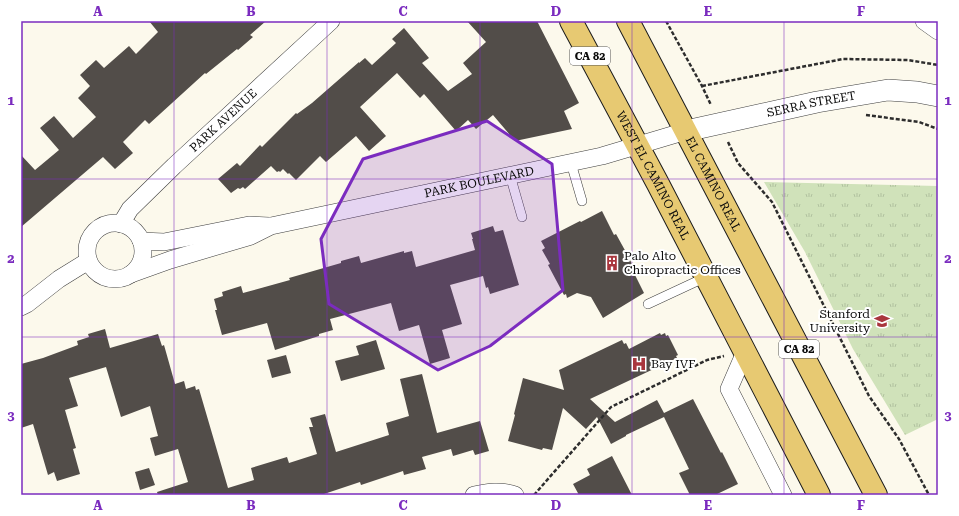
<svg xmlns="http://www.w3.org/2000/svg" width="959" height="516" viewBox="0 0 959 516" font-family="'Roboto Serif',serif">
	<defs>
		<pattern id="grass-tufts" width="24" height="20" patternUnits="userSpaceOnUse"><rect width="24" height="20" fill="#d0e2ba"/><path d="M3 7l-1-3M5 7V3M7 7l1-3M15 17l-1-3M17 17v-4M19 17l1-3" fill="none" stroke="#b1c19f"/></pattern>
	</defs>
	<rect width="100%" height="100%" fill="#fcf9ec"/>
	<!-- grass -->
	<path fill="url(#grass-tufts)" d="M 764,182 L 938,186 L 938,419 L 905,435 L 853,349 L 805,252 Z"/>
	<!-- building -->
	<path fill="#524d49" d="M 149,21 L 266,21 L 250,35 L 253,37 L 238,50 L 237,49 L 206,74 L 205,73 L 149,124 L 145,120 L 123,142 L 133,153 L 115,169 L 103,157 L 21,227 L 21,155 L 35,170 L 59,150 L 40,128 L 54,116 L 73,138 L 96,117 L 78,98 L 90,86 L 80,75 L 96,60 L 104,68 L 129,46 L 136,54 L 158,32 Z
		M 467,21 L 537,21 L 579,103 L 564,111 L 572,129 L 515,141 L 493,115 L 476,129 L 468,120 L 456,131 L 424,94 L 420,98 L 397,73 L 360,107 L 386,136 L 369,151 L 356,136 L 326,162 L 320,156 L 296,180 L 289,173 L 288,174 L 283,169 L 280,172 L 279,171 L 277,172 L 271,166 L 245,189 L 243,187 L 240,189 L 238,188 L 231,193 L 218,179 L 237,163 L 240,166 L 260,145 L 262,147 L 296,113 L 297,114 L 312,103 L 359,62 L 359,63 L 365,58 L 372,65 L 396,43 L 392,39 L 404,28 L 429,58 L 422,63 L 448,91 L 472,74 L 463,63 L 486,42 Z
		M 602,211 L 614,235 L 616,234 L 627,254 L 635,270 L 633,271 L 644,293 L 603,318 L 591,297 L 577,293 L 567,298 L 566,294 L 564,295 L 548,265 L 550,264 L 542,250 L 545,248 L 541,241 L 580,221 L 581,222 Z
		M 493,226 L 495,232 L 503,230 L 519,285 L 490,294 L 488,287 L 486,288 L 483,276 L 450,285 L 462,324 L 442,330 L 450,358 L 430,364 L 419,325 L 399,331 L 391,303 L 330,319 L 333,330 L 319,334 L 319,336 L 275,350 L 267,323 L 222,335 L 215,310 L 217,310 L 214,299 L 223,296 L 222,292 L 241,286 L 243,293 L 290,280 L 289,278 L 341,263 L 341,261 L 359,256 L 361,263 L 404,251 L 404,253 L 412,251 L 416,267 L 475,250 L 472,239 L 473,239 L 471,233 Z
		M 105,329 L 110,348 L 158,334 L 162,346 L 164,345 L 175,384 L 184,381 L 186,389 L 195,386 L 196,390 L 199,389 L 228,488 L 254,480 L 251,468 L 287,457 L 289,463 L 317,454 L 309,427 L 313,427 L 310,418 L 325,414 L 336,452 L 389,435 L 386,423 L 409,416 L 400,379 L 422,374 L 437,433 L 480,421 L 489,451 L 475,455 L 473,450 L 453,456 L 451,449 L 422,457 L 426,469 L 404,475 L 403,471 L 361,485 L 360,482 L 321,495 L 158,495 L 157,492 L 188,482 L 178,449 L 155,456 L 150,438 L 158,436 L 150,406 L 121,417 L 106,367 L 69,378 L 78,406 L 65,410 L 76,448 L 73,449 L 80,474 L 57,481 L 54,472 L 48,475 L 33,424 L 21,428 L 21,364 L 43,358 L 78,345 L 77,341 L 89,337 L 88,334 Z
		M 660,333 L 661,335 L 665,333 L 666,336 L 668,335 L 678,355 L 676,356 L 677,358 L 590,399 L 615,422 L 657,400 L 664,413 L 693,399 L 721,453 L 722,452 L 738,484 L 715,495 L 690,495 L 679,473 L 689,469 L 664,417 L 626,435 L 626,436 L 611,444 L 597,417 L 586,429 L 563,408 L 552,450 L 543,448 L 542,450 L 508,441 L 515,415 L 514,414 L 523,378 L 564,390 L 559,370 L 622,340 L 624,344 L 626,343 L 629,349 Z
		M 376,340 L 385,369 L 341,381 L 335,361 L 359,355 L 356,346 Z
		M 286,355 L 291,373 L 272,378 L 267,360 Z
		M 612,456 L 632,495 L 579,495 L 573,484 L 590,475 L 587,469 Z
		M 149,468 L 155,485 L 140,490 L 135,472 Z"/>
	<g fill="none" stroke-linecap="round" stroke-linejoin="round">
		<!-- service casing -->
		<g stroke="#3e3e3e" stroke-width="10">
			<path id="service" d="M 571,163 L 582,201
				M 510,175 L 522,217
				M 648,304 L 706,277"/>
		</g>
		<!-- minor casing -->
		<g stroke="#3e3e3e" stroke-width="18">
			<g id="minor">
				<path d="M 924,21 L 938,31"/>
				<circle cx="115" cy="251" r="28"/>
				<path id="s1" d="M 121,224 L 130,209 L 174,166 L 331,21"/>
				<path d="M 141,241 L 164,242 L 249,225 L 269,226"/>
				<path id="s2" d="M 131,274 L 170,260 L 251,236 L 271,226 L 602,156 L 686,131"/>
				<path d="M 21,307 L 27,304 L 59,279 L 88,261"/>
				<path d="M 745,352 L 729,389 L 783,495"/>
				<path d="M 474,495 C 488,492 501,490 515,495"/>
			</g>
		</g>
		<!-- tertiary casing -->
		<g stroke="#3e3e3e" stroke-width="22">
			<g id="tertiary">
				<path id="s3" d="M 686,131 L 817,102 L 888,90 L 917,92 L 938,96"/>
			</g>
		</g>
		<!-- primary casing -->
		<g stroke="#1c1c1c" stroke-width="24">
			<g id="primary">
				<path id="s4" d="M 571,21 L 658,184 L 819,495"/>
				<path id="s5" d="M 628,21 L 876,495"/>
			</g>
		</g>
		<!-- path -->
		<path stroke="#2d2d2d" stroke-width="2.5" stroke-dasharray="4 2" stroke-linecap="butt" d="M 666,21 L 702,86 L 711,105
			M 702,86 L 843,59 L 908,60 L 938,65
			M 866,115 L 919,122 L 938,129
			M 728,142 L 738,163 L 772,202 L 869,396 L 899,439 L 929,495
			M 534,495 L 611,407 L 707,360 L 724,356"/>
		<!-- service -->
		<use href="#service" stroke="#fff" stroke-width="9"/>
		<!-- minor -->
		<use href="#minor" stroke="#fff" stroke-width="17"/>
		<!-- tertiary -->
		<use href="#tertiary" stroke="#fff" stroke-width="21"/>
		<!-- primary -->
		<use href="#primary" stroke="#e7c972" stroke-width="22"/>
	</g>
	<!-- marked area -->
	<path fill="#7b2cbf" fill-opacity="0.2" stroke="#7b2cbf" stroke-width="3" stroke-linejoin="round" d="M 487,121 L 552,164 L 563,290 L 490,346 L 438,370 L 329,304 L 321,239 L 363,159 Z"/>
	<!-- grid -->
	<path fill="none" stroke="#7b2cbf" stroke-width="1" stroke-opacity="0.55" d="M 174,21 L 174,495M 327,21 L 327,495M 480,21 L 480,495M 632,21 L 632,495M 784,21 L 784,495M 21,179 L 938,179M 21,337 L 938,337"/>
	<!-- icons -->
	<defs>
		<g id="building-bare" transform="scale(1.2)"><path d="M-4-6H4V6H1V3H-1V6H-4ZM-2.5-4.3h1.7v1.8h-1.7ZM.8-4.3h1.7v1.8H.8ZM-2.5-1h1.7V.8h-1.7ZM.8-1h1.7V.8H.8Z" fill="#a9363d" stroke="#fff" stroke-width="2.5" paint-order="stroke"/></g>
		<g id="university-bare" transform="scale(1.2)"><path d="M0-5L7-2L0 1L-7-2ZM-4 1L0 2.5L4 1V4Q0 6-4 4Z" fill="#a9363d" stroke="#fff" stroke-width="2.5" paint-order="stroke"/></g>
		<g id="hospital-bare" transform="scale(1.2)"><path d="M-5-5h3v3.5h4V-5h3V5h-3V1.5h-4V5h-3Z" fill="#a9363d" stroke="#fff" stroke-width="2.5" paint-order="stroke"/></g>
	</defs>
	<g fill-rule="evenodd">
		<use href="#building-bare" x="612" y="263"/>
		<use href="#university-bare" x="882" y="321"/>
		<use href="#hospital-bare" x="639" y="364"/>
	</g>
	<g text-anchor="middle" stroke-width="4" stroke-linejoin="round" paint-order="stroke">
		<!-- shield labels -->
		<g fill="#fff" stroke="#545454" stroke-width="1">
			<rect x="570" y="47" width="40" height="18" rx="3"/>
			<rect x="779" y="340" width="40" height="18" rx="3"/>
		</g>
		<g font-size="11" font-weight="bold" fill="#0b0b0b">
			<text x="590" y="60">CA 82</text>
			<text x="799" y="353">CA 82</text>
		</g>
		<!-- street labels -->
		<g font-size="12" fill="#0b0b0b" stroke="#fff">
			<text dy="4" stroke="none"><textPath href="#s3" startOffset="128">SERRA STREET</textPath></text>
			<text dy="4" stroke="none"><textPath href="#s1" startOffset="146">PARK AVENUE</textPath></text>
			<text dy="4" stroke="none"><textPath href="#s4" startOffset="175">WEST EL CAMINO REAL</textPath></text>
			<text dy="4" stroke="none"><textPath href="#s2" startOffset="361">PARK BOULEVARD</textPath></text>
			<text dy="4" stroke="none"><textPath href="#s5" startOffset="184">EL CAMINO REAL</textPath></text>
		</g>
		<!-- poi labels -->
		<g font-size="12" fill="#0b0b0b" stroke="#fff" text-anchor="start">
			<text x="624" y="260">Palo Alto<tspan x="624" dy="14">Chiropractic Offices</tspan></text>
			<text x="870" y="318" text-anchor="end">Stanford<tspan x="870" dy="14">University</tspan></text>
			<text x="651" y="368">Bay IVF</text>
		</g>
	</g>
	<!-- border -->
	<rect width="959" height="516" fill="none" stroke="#ffffff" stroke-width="44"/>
	<rect x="22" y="22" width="915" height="472" fill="none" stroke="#7b2cbf" stroke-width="1.5"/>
	<g font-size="13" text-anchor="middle" font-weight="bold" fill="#7b2cbf">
		<text x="98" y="16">A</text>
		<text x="251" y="16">B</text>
		<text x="403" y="16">C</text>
		<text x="556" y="16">D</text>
		<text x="708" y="16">E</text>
		<text x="861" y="16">F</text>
		<text x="11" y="105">1</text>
		<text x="948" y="105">1</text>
		<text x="11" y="263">2</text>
		<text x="948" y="263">2</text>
		<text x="11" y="420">3</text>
		<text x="948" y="420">3</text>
		<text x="98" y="510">A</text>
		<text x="251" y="510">B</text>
		<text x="403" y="510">C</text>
		<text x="556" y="510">D</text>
		<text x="708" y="510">E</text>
		<text x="861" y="510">F</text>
	</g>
</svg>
